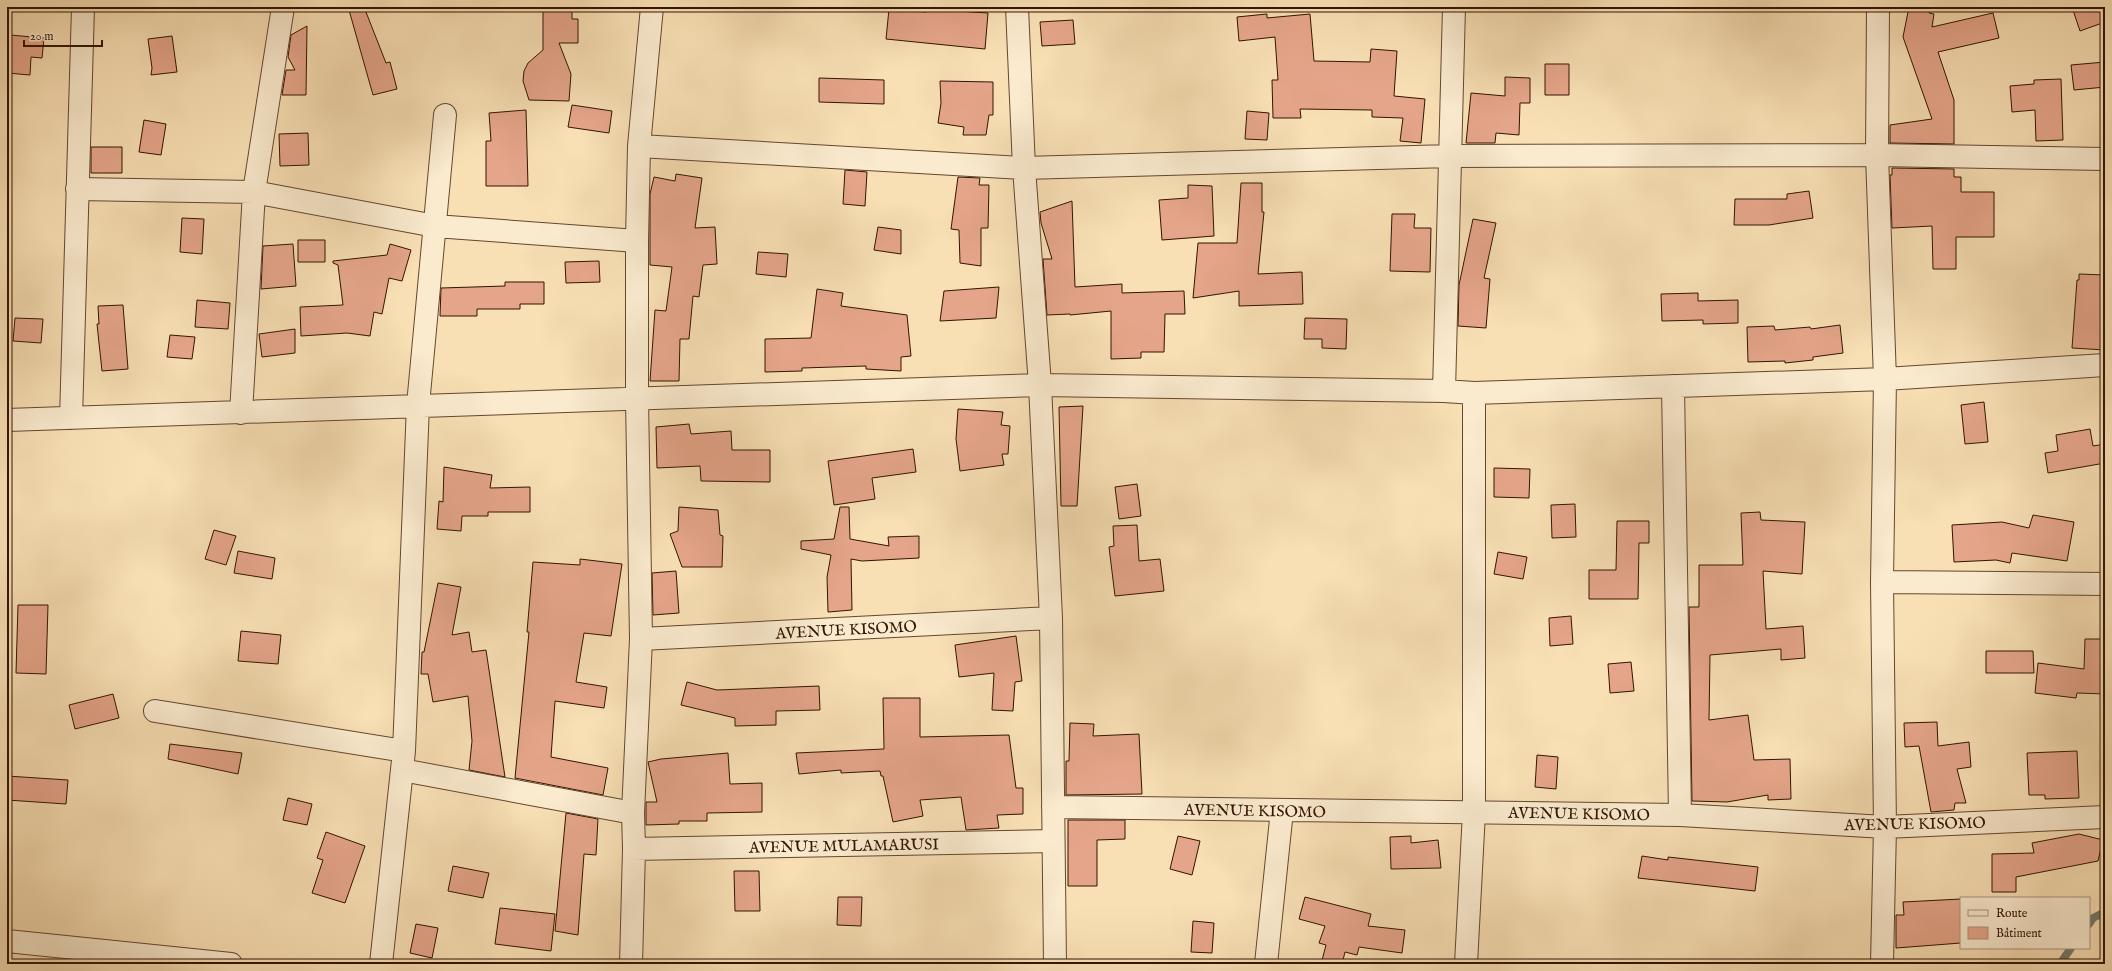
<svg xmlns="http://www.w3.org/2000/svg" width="2112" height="971" viewBox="0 0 2112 971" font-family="'IM FELL English',serif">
	<rect width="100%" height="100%" fill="#f8dfb4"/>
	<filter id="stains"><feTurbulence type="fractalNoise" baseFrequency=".005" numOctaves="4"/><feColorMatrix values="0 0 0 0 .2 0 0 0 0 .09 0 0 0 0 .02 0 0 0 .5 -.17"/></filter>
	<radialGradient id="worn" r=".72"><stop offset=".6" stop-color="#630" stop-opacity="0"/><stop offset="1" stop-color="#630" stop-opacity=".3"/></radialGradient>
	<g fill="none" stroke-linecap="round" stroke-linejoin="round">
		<!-- stream -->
		<path stroke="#73796b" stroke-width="8" d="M 2089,924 L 2093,918 L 2105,912
			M 2060,964 L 2071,948"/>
	</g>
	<!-- building -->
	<path fill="#e5a58a" stroke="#321400" d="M 358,7 L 364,7 L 386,63 L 390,62 L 397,89 L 373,95 L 349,10 Z
		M 543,7 L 572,7 L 572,19 L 578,19 L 578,43 L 559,43 L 571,74 L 569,101 L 529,100 L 523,81 L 524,71 L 528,63 L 543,50 Z
		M 1909,7 L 1930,7 L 1929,13 L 1934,14 L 1932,27 L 1993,13 L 1999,38 L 1938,52 L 1954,100 L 1954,144 L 1890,143 L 1890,125 L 1932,119 L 1903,37 Z
		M 2072,7 L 2105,7 L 2105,22 L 2080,31 Z
		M 889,9 L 926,12 L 926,9 L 988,13 L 985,49 L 886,39 Z
		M 1267,14 L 1267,18 L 1310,14 L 1314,61 L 1370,62 L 1371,49 L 1397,51 L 1394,96 L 1425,99 L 1421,143 L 1400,141 L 1403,118 L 1372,117 L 1372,110 L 1300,109 L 1301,118 L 1273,118 L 1272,80 L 1278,80 L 1275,37 L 1239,41 L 1237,17 Z
		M 1073,20 L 1075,44 L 1042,46 L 1040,22 Z
		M 307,26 L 306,95 L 282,95 L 286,70 L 295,70 L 288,57 L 291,35 Z
		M 10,35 L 44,38 L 42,58 L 31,57 L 30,75 L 7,73 Z
		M 172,36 L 177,72 L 151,75 L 152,68 L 148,39 Z
		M 2105,62 L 2105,87 L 2074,90 L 2071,65 Z
		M 1545,64 L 1569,64 L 1569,95 L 1545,95 Z
		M 1505,77 L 1530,78 L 1530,103 L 1520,103 L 1519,135 L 1496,133 L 1495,143 L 1466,143 L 1471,93 L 1505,96 Z
		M 819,78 L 884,80 L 884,104 L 819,102 Z
		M 2061,79 L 2063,140 L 2036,141 L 2035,110 L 2012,112 L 2010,86 L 2034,84 L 2034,80 Z
		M 940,81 L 993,82 L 993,115 L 989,115 L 986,135 L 963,135 L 964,127 L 938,123 L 941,103 Z
		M 572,105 L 612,111 L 609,133 L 568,127 Z
		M 526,110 L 528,186 L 486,186 L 486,141 L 491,141 L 489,113 Z
		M 1247,111 L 1269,113 L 1267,140 L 1245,139 Z
		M 144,120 L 166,124 L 161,155 L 139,152 Z
		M 308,133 L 309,165 L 280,166 L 279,134 Z
		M 91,147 L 122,147 L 122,173 L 91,173 Z
		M 1892,168 L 1954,169 L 1954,177 L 1961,177 L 1961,192 L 1994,192 L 1994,237 L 1956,237 L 1956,269 L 1933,269 L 1932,226 L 1892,228 L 1890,175 L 1892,175 Z
		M 845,170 L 867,172 L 865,206 L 843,204 Z
		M 676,174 L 702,178 L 695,228 L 715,227 L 717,264 L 703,265 L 699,297 L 693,296 L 689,339 L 680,339 L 679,381 L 650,381 L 655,310 L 666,311 L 672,267 L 650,265 L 650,194 L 654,177 L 675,181 Z
		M 958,177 L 980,178 L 979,185 L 989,185 L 988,228 L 981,228 L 981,266 L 960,263 L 959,230 L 951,229 Z
		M 1241,183 L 1262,183 L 1262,212 L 1264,212 L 1258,274 L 1302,272 L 1303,304 L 1239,306 L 1239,291 L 1193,298 L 1198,243 L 1237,243 Z
		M 1188,185 L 1212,186 L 1214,236 L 1162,240 L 1159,200 L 1188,198 Z
		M 1809,191 L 1813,218 L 1769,225 L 1734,225 L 1735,199 L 1787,199 L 1787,194 Z
		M 1072,201 L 1075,287 L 1122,284 L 1122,293 L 1184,291 L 1185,314 L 1165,314 L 1164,352 L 1141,352 L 1141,358 L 1111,359 L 1111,311 L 1070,315 L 1070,314 L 1047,315 L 1043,259 L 1052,259 L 1041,223 L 1040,212 Z
		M 1392,214 L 1415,214 L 1414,228 L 1431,228 L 1430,272 L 1390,271 Z
		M 182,218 L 204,219 L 202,254 L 180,252 Z
		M 1473,219 L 1496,223 L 1484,278 L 1490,279 L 1486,328 L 1458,326 L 1459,285 Z
		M 878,227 L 901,230 L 901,254 L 874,250 Z
		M 298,240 L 325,240 L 325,262 L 298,262 Z
		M 293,244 L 296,286 L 261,289 L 263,246 Z
		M 390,244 L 411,250 L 402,281 L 389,278 L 382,314 L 374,312 L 370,336 L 347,333 L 301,336 L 300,307 L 343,305 L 338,265 L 333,263 L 333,261 L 387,255 Z
		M 758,252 L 788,254 L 786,277 L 756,274 Z
		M 599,261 L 600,282 L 566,283 L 565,262 Z
		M 2079,274 L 2105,275 L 2105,350 L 2072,348 L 2077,280 L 2079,280 Z
		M 505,282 L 544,282 L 544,304 L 520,304 L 520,309 L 477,309 L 477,316 L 440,316 L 441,288 L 505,286 Z
		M 999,287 L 996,318 L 940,321 L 944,291 Z
		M 817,289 L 843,293 L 841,306 L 907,315 L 911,356 L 901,357 L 901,371 L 866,369 L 866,366 L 802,368 L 802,371 L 765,372 L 765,339 L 811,338 Z
		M 1698,293 L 1698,301 L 1738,300 L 1738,323 L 1703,324 L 1703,320 L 1662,321 L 1661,294 Z
		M 197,300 L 230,303 L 228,329 L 195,327 Z
		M 123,305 L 128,369 L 102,371 L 97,324 L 99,324 L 98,306 Z
		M 15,318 L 43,319 L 41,343 L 13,341 Z
		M 1305,318 L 1347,319 L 1346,349 L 1322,348 L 1322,339 L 1304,339 Z
		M 1840,325 L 1843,353 L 1813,357 L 1813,360 L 1785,363 L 1785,361 L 1748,362 L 1747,327 L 1774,326 L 1775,330 L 1810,327 L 1811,329 Z
		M 295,329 L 295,353 L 262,357 L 259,334 Z
		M 170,335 L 195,337 L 192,359 L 167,357 Z
		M 1984,402 L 1988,442 L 1965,444 L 1961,405 Z
		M 1083,406 L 1077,506 L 1061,506 L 1059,407 Z
		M 958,409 L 1003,412 L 1001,425 L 1010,426 L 1008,454 L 1002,454 L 1004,465 L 960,471 L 956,439 Z
		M 689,424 L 691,434 L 731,431 L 732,450 L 770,450 L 770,482 L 701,481 L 700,466 L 657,468 L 656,427 Z
		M 2090,429 L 2093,446 L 2105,444 L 2105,463 L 2048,473 L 2045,453 L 2058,451 L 2056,435 Z
		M 913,449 L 916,472 L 872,478 L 875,499 L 834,505 L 828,461 Z
		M 444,467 L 492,475 L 490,488 L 530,487 L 530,512 L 488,512 L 488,516 L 462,516 L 461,531 L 437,529 L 439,501 L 443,502 Z
		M 1494,468 L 1530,469 L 1529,498 L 1494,497 Z
		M 1137,484 L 1141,516 L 1119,519 L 1115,487 Z
		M 1575,504 L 1576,537 L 1552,538 L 1551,505 Z
		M 679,507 L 718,510 L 720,535 L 723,536 L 722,567 L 682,567 L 670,534 L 678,531 Z
		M 840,507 L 849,507 L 850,539 L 889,546 L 888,537 L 919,536 L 919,558 L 862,561 L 851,559 L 852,610 L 828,612 L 827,577 L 831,555 L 801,549 L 801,541 L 834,539 Z
		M 1760,512 L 1761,520 L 1805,522 L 1802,574 L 1763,571 L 1766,629 L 1803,626 L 1805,658 L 1781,660 L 1781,649 L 1710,655 L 1709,720 L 1748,715 L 1754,760 L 1790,759 L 1791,799 L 1768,800 L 1768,795 L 1727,802 L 1692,801 L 1689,607 L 1699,607 L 1699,565 L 1743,565 L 1741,513 Z
		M 2033,515 L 2074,522 L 2067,561 L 2012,553 L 2010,563 L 1996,560 L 1954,562 L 1952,525 L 2002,522 L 2029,528 Z
		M 1617,521 L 1649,521 L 1649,543 L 1639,543 L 1638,599 L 1589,599 L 1589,570 L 1616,570 Z
		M 1137,525 L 1139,561 L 1160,559 L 1164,591 L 1115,596 L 1109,547 L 1114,546 L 1113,526 Z
		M 214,530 L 236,536 L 226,565 L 205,559 Z
		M 238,551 L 275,558 L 272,579 L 234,573 Z
		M 1498,552 L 1527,557 L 1523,579 L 1494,574 Z
		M 580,559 L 622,564 L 611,636 L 584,633 L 576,682 L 607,687 L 604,708 L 555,701 L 551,757 L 608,768 L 603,795 L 515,778 L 529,632 L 527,632 L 533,562 L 580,565 Z
		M 676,571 L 679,613 L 653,615 L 652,573 Z
		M 438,583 L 461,587 L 452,635 L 469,632 L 472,652 L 486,650 L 505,777 L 469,770 L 472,741 L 468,696 L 433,702 L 428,674 L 421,674 L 422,652 L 424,652 Z
		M 18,605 L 48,605 L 46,674 L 16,673 Z
		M 1571,616 L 1573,644 L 1550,646 L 1549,618 Z
		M 241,631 L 281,635 L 278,664 L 238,661 Z
		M 1016,636 L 1022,681 L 1015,682 L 1013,711 L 992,710 L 994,673 L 959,677 L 955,645 Z
		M 2085,639 L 2105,639 L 2105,694 L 2077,693 L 2076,698 L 2035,693 L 2038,663 L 2084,669 Z
		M 1986,651 L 2033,651 L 2034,673 L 1986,673 Z
		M 1631,662 L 1634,691 L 1610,693 L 1608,664 Z
		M 687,682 L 717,690 L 819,686 L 820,710 L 776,711 L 776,725 L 735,726 L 735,718 L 681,705 Z
		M 113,694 L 119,718 L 75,729 L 69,705 Z
		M 883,698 L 920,698 L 920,737 L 1009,735 L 1016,788 L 1023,788 L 1023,814 L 997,815 L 999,828 L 966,830 L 961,797 L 920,800 L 923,816 L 893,822 L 883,776 L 881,776 L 880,771 L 841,773 L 841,770 L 799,774 L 796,753 L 884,749 Z
		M 1937,722 L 1938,746 L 1969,742 L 1971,767 L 1957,769 L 1966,803 L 1955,803 L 1954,810 L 1931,812 L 1919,746 L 1905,747 L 1904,723 Z
		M 1070,723 L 1094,724 L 1093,736 L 1139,734 L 1142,794 L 1066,795 L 1066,761 L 1069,761 Z
		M 170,744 L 242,753 L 238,774 L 168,759 Z
		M 2077,751 L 2079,798 L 2045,799 L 2045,795 L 2029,795 L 2027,753 Z
		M 728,753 L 730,784 L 762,783 L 762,812 L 707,813 L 707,821 L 679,821 L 679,824 L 646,825 L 646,802 L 657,802 L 648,762 L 661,759 Z
		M 1537,755 L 1558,757 L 1556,789 L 1535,787 Z
		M 7,776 L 68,780 L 66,804 L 7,800 Z
		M 288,798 L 312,804 L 307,825 L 283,820 Z
		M 566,813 L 598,819 L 596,855 L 584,854 L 578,935 L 555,931 Z
		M 1068,820 L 1125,820 L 1125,839 L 1097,840 L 1097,886 L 1068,886 Z
		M 326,832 L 365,846 L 345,903 L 312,893 L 323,860 L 317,858 Z
		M 2079,834 L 2103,840 L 2098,861 L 2016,877 L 2016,892 L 1992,892 L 1992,854 L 2034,853 L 2032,843 Z
		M 1178,836 L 1200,841 L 1192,875 L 1170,869 Z
		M 1411,836 L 1411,843 L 1438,840 L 1441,868 L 1391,869 L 1390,837 Z
		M 1642,856 L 1668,860 L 1668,857 L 1758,867 L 1755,891 L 1638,878 Z
		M 453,866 L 489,873 L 483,898 L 448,891 Z
		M 734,871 L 759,871 L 760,911 L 735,911 Z
		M 838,897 L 862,897 L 861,926 L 837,925 Z
		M 1305,897 L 1371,914 L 1368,926 L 1405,930 L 1402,953 L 1359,947 L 1357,955 L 1345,952 L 1342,964 L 1321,964 L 1326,945 L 1319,943 L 1325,926 L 1299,919 Z
		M 1961,899 L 1961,943 L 1896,948 L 1896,915 L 1904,915 L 1903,902 Z
		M 500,908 L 555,914 L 551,951 L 495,944 Z
		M 1193,921 L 1214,923 L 1212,953 L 1191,952 Z
		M 416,924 L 438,928 L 432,958 L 410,953 Z"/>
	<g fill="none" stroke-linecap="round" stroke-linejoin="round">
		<!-- minor casing -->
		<g stroke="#64472d" stroke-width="24">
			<path id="minor" d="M 1017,7 L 1024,168 L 1040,385 L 1051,618 L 1055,964
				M 1878,7 L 1877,155 L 1885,379 L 1882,582 L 1885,827 L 1882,964
				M 639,146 L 1024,168 L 1450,156 L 1877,155 L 2105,159
				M 77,189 L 254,192 L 435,226 L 637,241
				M 1673,386 L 1680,815
				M 1444,391 L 1454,7
				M 241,413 L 254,192 L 283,7
				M 71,418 L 83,7
				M 7,420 L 1040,385 L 1444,391 L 1474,393 L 1885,379 L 2105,365
				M 1882,582 L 2105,584
				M 641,639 L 1051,618
				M 155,711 L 404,751
				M 402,770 L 633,813
				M 1053,807 L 1680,815 L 1885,827 L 2105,817
				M 634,849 L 1053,841
				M 7,941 L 231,964
				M 381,964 L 404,751 L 418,405 L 445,115
				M 631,964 L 634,849 L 633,813 L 641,639 L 637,398 L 637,241 L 639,146 L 652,7
				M 1266,964 L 1282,810
				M 1466,964 L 1474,812 L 1474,393"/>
		</g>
		<!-- minor -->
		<use href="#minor" stroke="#faeace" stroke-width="22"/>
	</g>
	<g text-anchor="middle" stroke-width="4" stroke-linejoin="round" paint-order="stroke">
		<!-- street labels -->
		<g font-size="16" fill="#321400" stroke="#faeace">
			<text transform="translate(846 629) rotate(-3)" y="6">AVENUE KISOMO</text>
			<text transform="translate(1255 810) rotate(1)" y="6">AVENUE KISOMO</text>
			<text transform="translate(1579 813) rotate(1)" y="6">AVENUE KISOMO</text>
			<text transform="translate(1915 823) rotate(-1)" y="6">AVENUE KISOMO</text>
			<text transform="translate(844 845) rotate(-1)" y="6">AVENUE MULAMARUSI</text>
		</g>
	</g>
	<!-- margin -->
	<rect width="2112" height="971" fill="none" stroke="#f8dfb4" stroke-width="24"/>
	<rect x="8" y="8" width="2096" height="955" fill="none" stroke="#321400" stroke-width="2"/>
	<rect x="12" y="12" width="2088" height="947" fill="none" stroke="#321400"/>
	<!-- legend -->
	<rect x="1960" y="897" width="130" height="52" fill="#faeace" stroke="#aa947c"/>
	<rect x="1968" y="910" width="20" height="6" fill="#faeace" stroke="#aa947c"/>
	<text x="1996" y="917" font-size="12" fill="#321400">Route</text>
	<rect x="1968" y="927" width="20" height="12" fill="#e5a58a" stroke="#aa947c"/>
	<text x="1996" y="937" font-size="12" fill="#321400">Bâtiment</text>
	<!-- scale -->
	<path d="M24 40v6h78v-6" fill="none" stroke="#321400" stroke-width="2"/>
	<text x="30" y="40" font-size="12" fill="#321400" stroke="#faeace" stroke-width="3" paint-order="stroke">20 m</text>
	<rect width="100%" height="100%" filter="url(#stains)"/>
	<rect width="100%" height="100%" fill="url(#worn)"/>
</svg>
